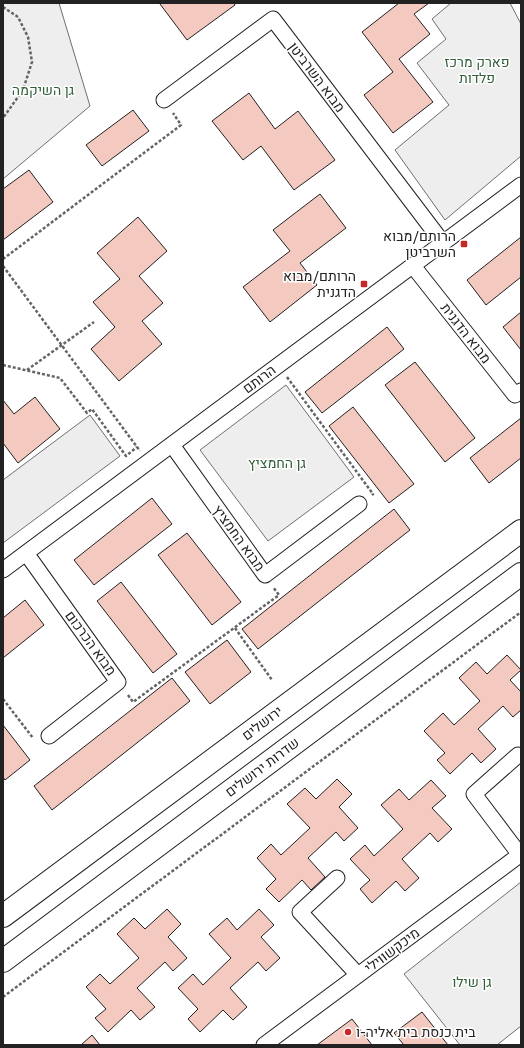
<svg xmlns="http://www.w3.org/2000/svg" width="524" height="1048" viewBox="0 0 524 1048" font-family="'Golos Text',Heebo,sans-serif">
	<rect width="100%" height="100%" fill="#fff"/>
	<!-- green -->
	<path fill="#eee" stroke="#6f6f6f" d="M 3,3 L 59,3 L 90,106 L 3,179 Z
		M 451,3 L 510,3 L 521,24 L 521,156 L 445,220 L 395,150 L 449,105 L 417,63 L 446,39 L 432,19 Z
		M 286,385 L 354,477 L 268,541 L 200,450 Z
		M 521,882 L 521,1026 L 497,1045 L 460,1045 L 404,974 Z"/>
	<!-- parking -->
	<path fill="#ededed" stroke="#6f6f6f" d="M 90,415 L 120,456 L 3,543 L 3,480 Z"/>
	<!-- building -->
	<path fill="#f3c9c0" stroke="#222" d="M 162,3 L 234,3 L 235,5 L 187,40 L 160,4 Z
		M 399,3 L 429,3 L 414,14 L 430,34 L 399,59 L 433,102 L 393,133 L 364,95 L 393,72 L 362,32 Z
		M 249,93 L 275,129 L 298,111 L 335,160 L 294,190 L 261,146 L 243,160 L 212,121 Z
		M 133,110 L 149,131 L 102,166 L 86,145 Z
		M 29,170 L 53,202 L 3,240 L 3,189 Z
		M 320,194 L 346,228 L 300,263 L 317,285 L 270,322 L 243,287 L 290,251 L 273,230 Z
		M 138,217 L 167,251 L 139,276 L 163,303 L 142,321 L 162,344 L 119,381 L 91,349 L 115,327 L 93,302 L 120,279 L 97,253 Z
		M 521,237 L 521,277 L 486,305 L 467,280 Z
		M 521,312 L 521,350 L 503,327 Z
		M 387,327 L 404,349 L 322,413 L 305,392 Z
		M 415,362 L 475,438 L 445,462 L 385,385 Z
		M 35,397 L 60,429 L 18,463 L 3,443 L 3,400 L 14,414 Z
		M 353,407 L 414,484 L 389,503 L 329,426 Z
		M 521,418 L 521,458 L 489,483 L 470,458 Z
		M 152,498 L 172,524 L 94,585 L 74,560 Z
		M 394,509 L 410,530 L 258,649 L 242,629 Z
		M 187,533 L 241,602 L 212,625 L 158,555 Z
		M 121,582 L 177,654 L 153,673 L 97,601 Z
		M 25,600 L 44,625 L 3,658 L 3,618 Z
		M 227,640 L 251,672 L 210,704 L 185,672 Z
		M 507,655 L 521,670 L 510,680 L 521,692 L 521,710 L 513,717 L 503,706 L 478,729 L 496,749 L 481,763 L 472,753 L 450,774 L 437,760 L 445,753 L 424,731 L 443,713 L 454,725 L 480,701 L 459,678 L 476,662 L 487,674 Z
		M 172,678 L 190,701 L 52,810 L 34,786 Z
		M 3,725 L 30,760 L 5,780 L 3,777 Z
		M 337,779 L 352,794 L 339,807 L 358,828 L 344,841 L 336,832 L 308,858 L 325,877 L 311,890 L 302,880 L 279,902 L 266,889 L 276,879 L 257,858 L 271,844 L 281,855 L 310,828 L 287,804 L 305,788 L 316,799 Z
		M 431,780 L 446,796 L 432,808 L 452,829 L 438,842 L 430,833 L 402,859 L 419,878 L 405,891 L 396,881 L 372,903 L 360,889 L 370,880 L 350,859 L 365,845 L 374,856 L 403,829 L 381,805 L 399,789 L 409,800 Z
		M 167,909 L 181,924 L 168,937 L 187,958 L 173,971 L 165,962 L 137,988 L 155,1007 L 140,1020 L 131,1010 L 108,1032 L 95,1018 L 106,1009 L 86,987 L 100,974 L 110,984 L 139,958 L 117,934 L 134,918 L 145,929 Z
		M 259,909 L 274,925 L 261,937 L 280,958 L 266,971 L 258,962 L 230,988 L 247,1007 L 233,1020 L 223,1010 L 200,1032 L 188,1019 L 198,1009 L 178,988 L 193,974 L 203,985 L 231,958 L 209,934 L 227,918 L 237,930 Z
		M 422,1012 L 448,1045 L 404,1045 L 394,1033 Z
		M 352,1019 L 372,1045 L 317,1045 Z
		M 92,1035 L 100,1045 L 81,1045 Z"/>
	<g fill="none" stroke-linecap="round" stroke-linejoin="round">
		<!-- minor casing -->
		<g stroke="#222" stroke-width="17">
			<path id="minor" d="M 164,100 L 273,19 L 443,243
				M 413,266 L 515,395 L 521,391
				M 172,445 L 265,575 L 359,504
				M 26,553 L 118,682 L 49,736
				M 3,570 L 521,185
				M 518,755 L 474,794 L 520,855
				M 337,878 L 300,912 L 358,975
				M 264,1045 L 521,854"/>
		</g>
		<!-- secondary casing -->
		<g stroke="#222" stroke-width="24">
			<path id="secondary" d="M 3,916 L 521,531
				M 3,961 L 521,574"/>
		</g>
		<!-- path -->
		<path stroke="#646464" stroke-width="2.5" stroke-dasharray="3 2" stroke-linecap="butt" d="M 3,7 L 18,17 L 28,37 L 32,62 L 23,90 L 3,118
			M 3,259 L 181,125 L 173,113
			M 3,266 L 140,451
			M 3,365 L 60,378 L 87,413 L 92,409 L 126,456 L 137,447
			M 27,370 L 94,322
			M 287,377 L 373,494 L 372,495
			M 235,628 L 272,680
			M 128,695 L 133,702 L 279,595 L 273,587
			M 3,699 L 33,738
			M 3,997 L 521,612"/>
		<!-- minor -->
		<use href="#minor" stroke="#fff" stroke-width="15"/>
		<!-- secondary -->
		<use href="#secondary" stroke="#fff" stroke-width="22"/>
	</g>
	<!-- markers -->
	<g fill="#c62828" stroke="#fff" stroke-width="1.5">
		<rect x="460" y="240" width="8" height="8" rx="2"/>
		<rect x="360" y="280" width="8" height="8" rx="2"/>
		<circle cx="348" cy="1032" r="4"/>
	</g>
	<g text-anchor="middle" stroke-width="3" stroke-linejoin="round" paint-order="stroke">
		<!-- park labels -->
		<g font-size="14" fill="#2f5e38" stroke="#fff">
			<text x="477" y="67">פארק מרכז<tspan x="477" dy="16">פלדות</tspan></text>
			<text x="43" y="95">גן השיקמה</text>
			<text x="277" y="468">גן החמציץ</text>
			<text x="472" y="987">גן שילו</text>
		</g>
		<!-- street labels -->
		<g font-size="14" fill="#222" stroke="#fff">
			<text transform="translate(317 77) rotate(53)" y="5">מבוא השרביטן</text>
			<text transform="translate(466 333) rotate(52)" y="5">מבוא הדגנית</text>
			<text transform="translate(259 379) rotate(-37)" y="5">הרותם</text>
			<text transform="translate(239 538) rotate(54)" y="5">מבוא החמציץ</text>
			<text transform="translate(91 643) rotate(54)" y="5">מבוא הכרכום</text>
			<text transform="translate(262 723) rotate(-37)" y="5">ירושלים</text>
			<text transform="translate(262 767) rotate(-37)" y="5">שדרות ירושלים</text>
			<text transform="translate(392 950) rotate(-37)" y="5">מיכקשווילי</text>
		</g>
		<!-- poi labels -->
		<g font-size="14" fill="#222" stroke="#fff" text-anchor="end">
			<text x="456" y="241">הרותם/מבוא<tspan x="456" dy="16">השרביטן</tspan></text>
			<text x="356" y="281">הרותם/מבוא<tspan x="356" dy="16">הדגנית</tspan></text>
			<text x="356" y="1037" text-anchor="start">בית כנסת בית אליה-ו</text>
		</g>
	</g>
	<!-- border -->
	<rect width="524" height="1048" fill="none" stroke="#222222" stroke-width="8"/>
</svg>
